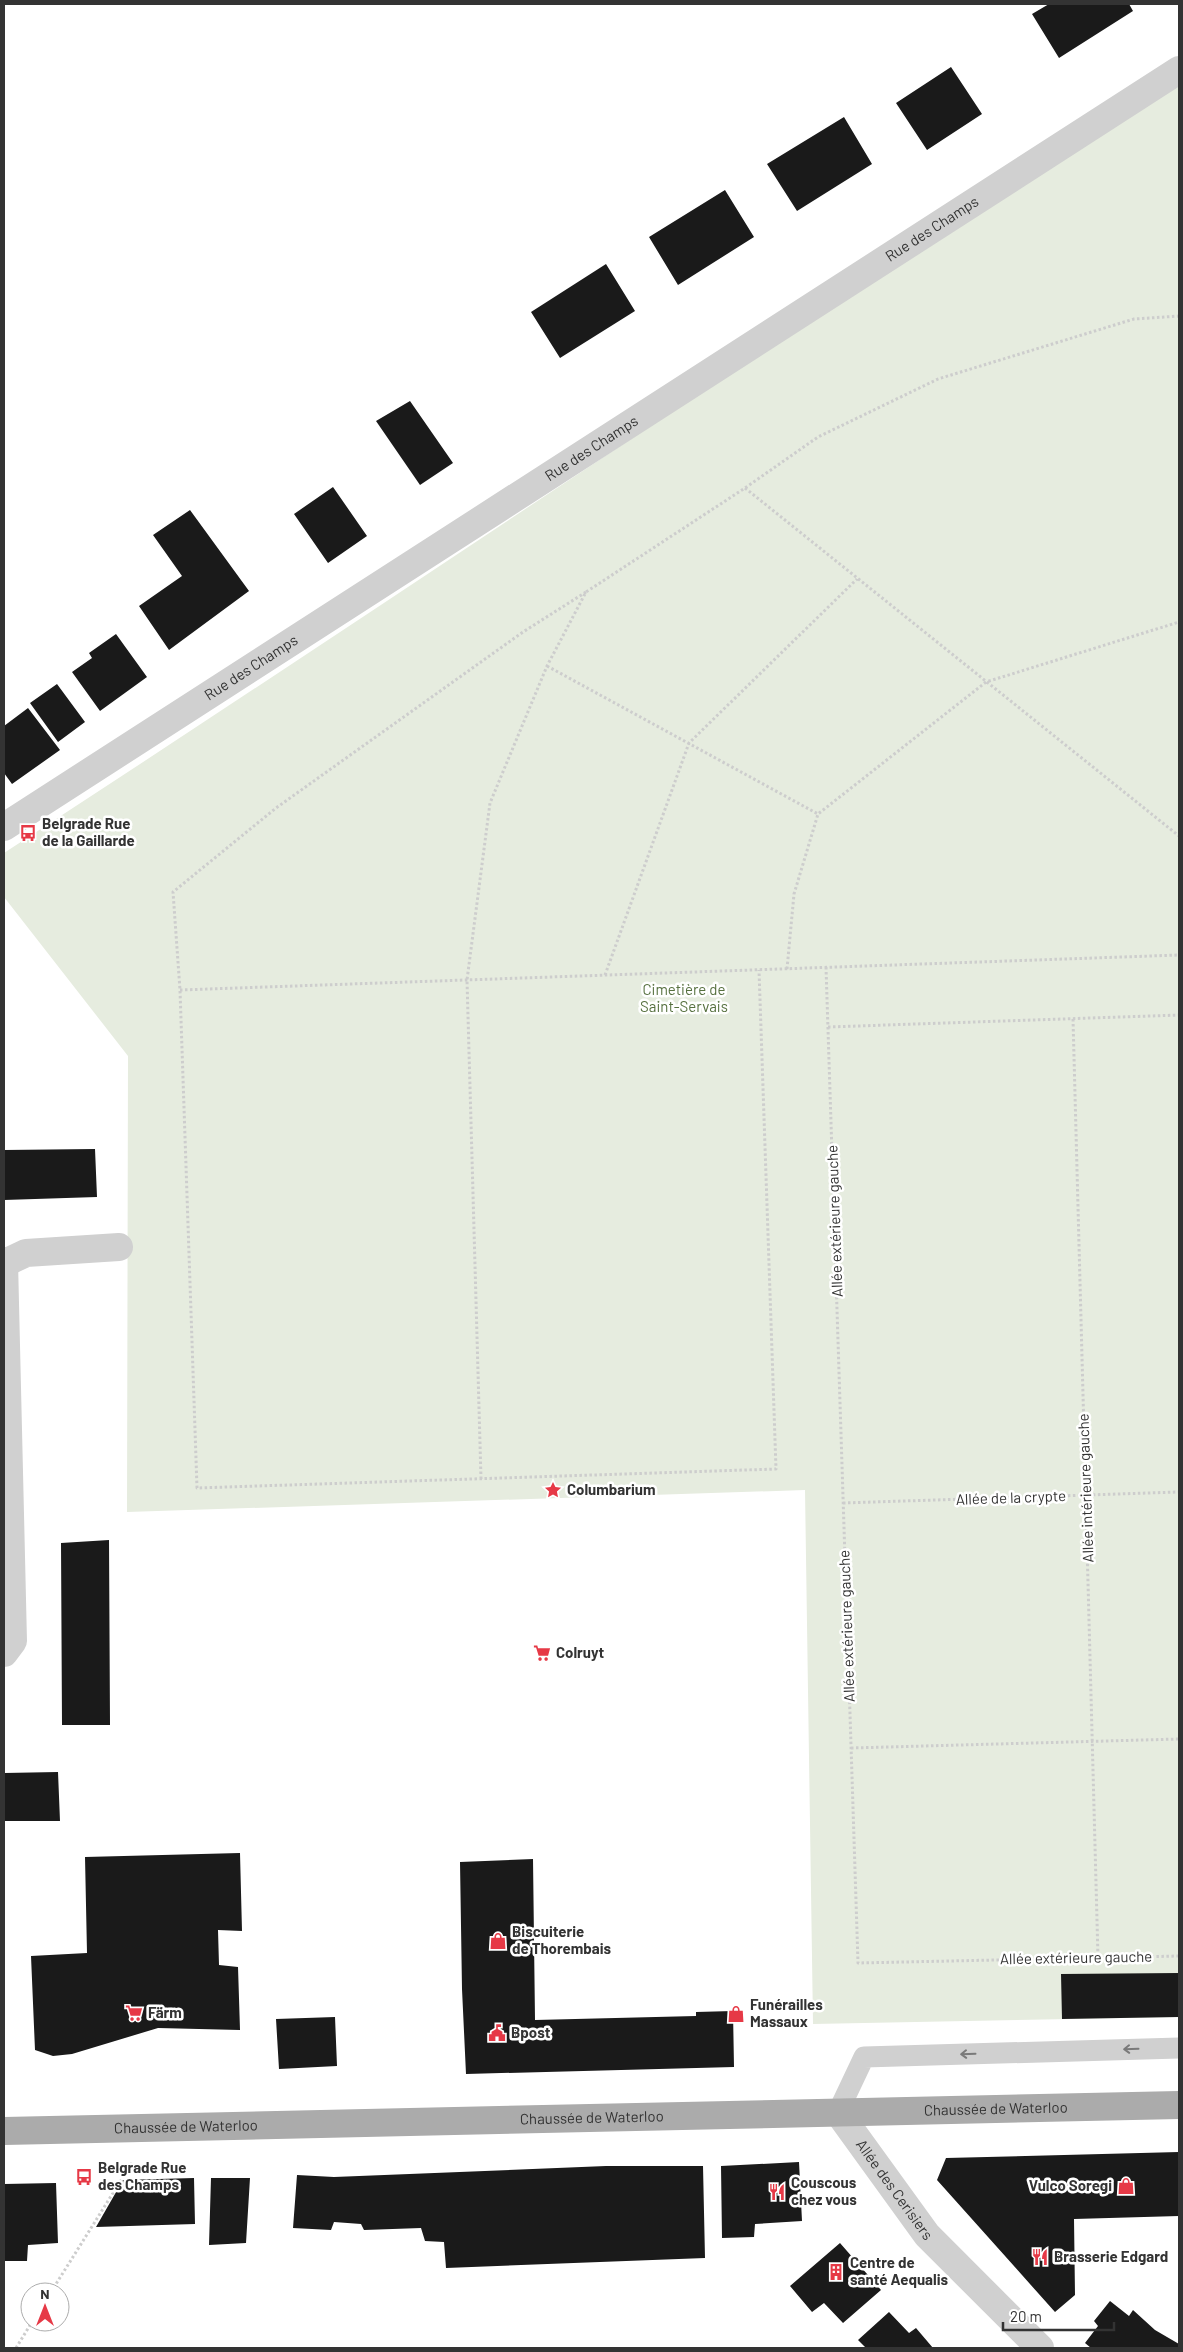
<svg xmlns="http://www.w3.org/2000/svg" width="1183" height="2352" viewBox="0 0 1183 2352" font-family="Barlow,sans-serif">
	<rect width="100%" height="100%" fill="#fff"/>
	<!-- green -->
	<path fill="#e6ecdf" d="M 1179,83 L 1179,2017 L 813,2024 L 805,1490 L 127,1512 L 128,1056 L 4,897 L 4,853 C 396,598 783,333 1179,83 Z"/>
	<!-- building -->
	<path fill="#1a1a1a" d="M 1049,4 L 1129,4 L 1133,11 L 1059,58 L 1032,14 Z
		M 951,67 L 982,114 L 927,150 L 896,103 Z
		M 844,117 L 872,164 L 797,211 L 767,164 Z
		M 725,190 L 754,237 L 678,285 L 649,237 Z
		M 606,264 L 635,311 L 560,358 L 531,312 Z
		M 410,401 L 453,463 L 420,485 L 376,421 Z
		M 333,487 L 367,536 L 328,563 L 294,514 Z
		M 190,510 L 249,591 L 169,650 L 139,606 L 182,576 L 153,535 Z
		M 116,634 L 147,677 L 100,711 L 72,672 L 92,658 L 89,653 Z
		M 57,684 L 85,722 L 58,742 L 30,703 Z
		M 28,708 L 60,750 L 12,784 L 4,773 L 4,726 Z
		M 95,1149 L 97,1197 L 4,1200 L 4,1150 Z
		M 109,1540 L 110,1725 L 62,1725 L 61,1543 Z
		M 58,1772 L 60,1821 L 4,1821 L 4,1773 Z
		M 240,1853 L 242,1931 L 218,1930 L 219,1965 L 238,1967 L 240,2030 L 158,2028 L 72,2054 L 53,2056 L 35,2050 L 31,1956 L 87,1953 L 85,1857 Z
		M 533,1859 L 535,2020 L 696,2016 L 696,2012 L 733,2011 L 734,2067 L 466,2074 L 462,1989 L 460,1862 Z
		M 1179,1973 L 1179,2017 L 1062,2019 L 1061,1974 Z
		M 335,2017 L 337,2066 L 279,2069 L 276,2019 Z
		M 1179,2152 L 1179,2216 L 1074,2219 L 1075,2295 L 1055,2312 L 937,2180 L 946,2158 Z
		M 799,2162 L 802,2221 L 755,2224 L 754,2237 L 722,2238 L 721,2166 Z
		M 606,2166 L 703,2166 L 705,2258 L 446,2268 L 444,2242 L 425,2241 L 421,2228 L 364,2230 L 361,2224 L 334,2222 L 331,2230 L 293,2228 L 297,2175 L 334,2177 Z
		M 194,2178 L 195,2224 L 96,2227 L 123,2180 Z
		M 211,2178 L 250,2178 L 246,2243 L 209,2245 Z
		M 56,2183 L 58,2243 L 28,2245 L 27,2261 L 4,2261 L 4,2184 Z
		M 840,2243 L 881,2290 L 843,2323 L 824,2303 L 812,2312 L 790,2286 Z
		M 1110,2301 L 1129,2316 L 1133,2310 L 1155,2330 L 1179,2344 L 1179,2348 L 1091,2348 L 1085,2343 L 1098,2326 L 1094,2321 Z
		M 889,2312 L 909,2333 L 916,2328 L 933,2348 L 866,2348 L 858,2340 Z"/>
	<g fill="none" stroke-linecap="round" stroke-linejoin="round">
		<!-- path -->
		<path stroke="#cdcdcd" stroke-width="3" stroke-dasharray="2.5 2.5" stroke-linecap="butt" d="M 745,488 L 1179,836
			M 586,592 L 523,632 L 276,808 L 173,892 L 180,990 L 197,1488 L 776,1469 L 759,970
			M 547,666 L 818,814
			M 826,967 L 858,1963 L 1179,1956
			M 787,969 L 794,894 L 818,814 L 986,682 L 1179,622
			M 605,975 L 689,743 L 857,579
			M 180,990 L 1179,955
			M 1073,1019 L 1098,1958
			M 828,1027 L 1179,1015
			M 481,1479 L 467,980 L 490,803 L 547,666 L 586,592 L 745,488 L 818,437 L 938,379 L 1134,319 L 1179,316
			M 843,1503 L 1179,1492
			M 851,1748 L 1179,1739
			M 51,2292 L 133,2161
			M 16,2348 L 32,2322"/>
		<!-- lane -->
		<path stroke="#d0d0d0" stroke-width="21" d="M 838,2112 L 864,2057 L 1179,2048"/>
		<!-- street -->
		<g stroke="#d0d0d0" stroke-width="28">
			<path id="s1" d="M 4,827 L 1179,70"/>
			<path d="M 4,1261 L 13,1641 L 4,1653"/>
			<path d="M 5,1263 L 26,1253 L 119,1247"/>
			<path id="s2" d="M 838,2112 L 927,2235 L 1040,2348"/>
		</g>
		<!-- primary -->
		<path stroke="#ababab" stroke-width="28" id="s3" d="M 4,2131 L 1179,2105"/>
	</g>
	<!-- one-way arrows -->
	<defs><path id="oneway-shaft" d="M-6 0H5M1.5-3L5.5 0L1.5 3" fill="none" stroke-width="1.6" stroke-linecap="round" stroke-linejoin="round" transform="scale(1.25)"/></defs>
	<g stroke="#7a7a7a">
		<use href="#oneway-shaft" transform="translate(1131 2049) rotate(178)"/>
		<use href="#oneway-shaft" transform="translate(968 2054) rotate(178)"/>
	</g>
	<!-- icons -->
	<defs>
		<g id="bus-bare" transform="scale(1.35)"><path d="M-5-6H5V4H4V6H2V4H-2V6H-4V4H-5ZM-3.5-4V0h7V-4ZM-3.5 1.2v1.5H-2V1.2ZM2 1.2v1.5H3.5V1.2Z" fill="#e63946" stroke="#fff" stroke-width="2.5" paint-order="stroke"/></g>
		<g id="sight-bare" transform="scale(1.35)"><path d="M0-6L1.8-2.2L6-1.7L2.9 1.2L3.7 5.4L0 3.3L-3.7 5.4L-2.9 1.2L-6-1.7L-1.8-2.2Z" fill="#e63946" stroke="#fff" stroke-width="2.5" paint-order="stroke"/></g>
		<g id="supermarket-bare" transform="scale(1.35)"><path d="M-6-5.5h2.5l.6 2H6L4.5 2H-2.5L-4.4-4H-6ZM-1.5 3.2a1.3 1.3 0 1 0 .1 0ZM3 3.2a1.3 1.3 0 1 0 .1 0Z" fill="#e63946" stroke="#fff" stroke-width="2.5" paint-order="stroke"/></g>
		<g id="shop-bare" transform="scale(1.35)"><path d="M-5-2.5h2.3a2.7 3.5 0 0 1 5.4 0H5L5.5 6h-11ZM-1.5-2.5h3a1.5 2.3 0 0 0-3 0Z" fill="#e63946" stroke="#fff" stroke-width="2.5" paint-order="stroke"/></g>
		<g id="civic-bare" transform="scale(1.35)"><path d="M-.6-6.5H3V-4.5H.6V-3L4-1V1h2V6H-6V1h2V-1L-.6-3ZM-1.2 2.5V6h2.4V2.5Z" fill="#e63946" stroke="#fff" stroke-width="2.5" paint-order="stroke"/></g>
		<g id="restaurant-bare" transform="scale(1.35)"><path d="M-5-6h1v4h1v-4h1v4h1v-4h1v5L-1.5 .5V6h-2V.5L-5-1ZM5-6V6H3V1.5H1.5Q1.5-4 5-6Z" fill="#e63946" stroke="#fff" stroke-width="2.5" paint-order="stroke"/></g>
		<g id="building-bare" transform="scale(1.35)"><path d="M-4-6H4V6H1V3H-1V6H-4ZM-2.5-4.3h1.7v1.8h-1.7ZM.8-4.3h1.7v1.8H.8ZM-2.5-1h1.7V.8h-1.7ZM.8-1h1.7V.8H.8Z" fill="#e63946" stroke="#fff" stroke-width="2.5" paint-order="stroke"/></g>
	</defs>
	<g fill-rule="evenodd">
		<use href="#bus-bare" x="28" y="833"/>
		<use href="#sight-bare" x="553" y="1490"/>
		<use href="#supermarket-bare" x="542" y="1653"/>
		<use href="#shop-bare" x="498" y="1941"/>
		<use href="#supermarket-bare" x="134" y="2013"/>
		<use href="#shop-bare" x="736" y="2014"/>
		<use href="#civic-bare" x="497" y="2033"/>
		<use href="#bus-bare" x="84" y="2177"/>
		<use href="#shop-bare" x="1126" y="2186"/>
		<use href="#restaurant-bare" x="777" y="2192"/>
		<use href="#restaurant-bare" x="1040" y="2257"/>
		<use href="#building-bare" x="836" y="2272"/>
	</g>
	<g text-anchor="middle" stroke-width="5" stroke-linejoin="round" paint-order="stroke">
		<!-- street labels -->
		<g font-size="15" fill="#333" stroke="#fff">
			<text dy="5" stroke="none"><textPath href="#s1" startOffset="1104">Rue des Champs</textPath></text>
			<text dy="5" stroke="none"><textPath href="#s1" startOffset="699">Rue des Champs</textPath></text>
			<text dy="5" stroke="none"><textPath href="#s1" startOffset="294">Rue des Champs</textPath></text>
			<text transform="translate(835 1221) rotate(-92)" y="5">Allée extérieure gauche</text>
			<text transform="translate(1086 1488) rotate(-92)" y="5">Allée intérieure gauche</text>
			<text transform="translate(1011 1498) rotate(-2)" y="5">Allée de la crypte</text>
			<text transform="translate(847 1626) rotate(-92)" y="5">Allée extérieure gauche</text>
			<text transform="translate(1076 1958) rotate(-1)" y="5">Allée extérieure gauche</text>
			<text dy="5" stroke="none"><textPath href="#s3" startOffset="992">Chaussée de Waterloo</textPath></text>
			<text dy="5" stroke="none"><textPath href="#s3" startOffset="588">Chaussée de Waterloo</textPath></text>
			<text dy="5" stroke="none"><textPath href="#s3" startOffset="182">Chaussée de Waterloo</textPath></text>
			<text dy="5" stroke="none"><textPath href="#s2" startOffset="96">Allée des Cerisiers</textPath></text>
		</g>
		<!-- poi labels -->
		<g font-size="15" font-weight="bold" fill="#333" stroke="#fff" text-anchor="start">
			<text x="42" y="829">Belgrade Rue<tspan x="42" dy="17">de la Gaillarde</tspan></text>
			<text x="567" y="1495">Columbarium</text>
			<text x="556" y="1658">Colruyt</text>
			<text x="512" y="1937">Biscuiterie<tspan x="512" dy="17">de Thorembais</tspan></text>
			<text x="750" y="2010">Funérailles<tspan x="750" dy="17">Massaux</tspan></text>
			<text x="148" y="2018">Färm</text>
			<text x="511" y="2038">Bpost</text>
			<text x="98" y="2173">Belgrade Rue<tspan x="98" dy="17">des Champs</tspan></text>
			<text x="791" y="2188">Couscous<tspan x="791" dy="17">chez vous</tspan></text>
			<text x="1112" y="2191" text-anchor="end">Vulco Soregi</text>
			<text x="1054" y="2262">Brasserie Edgard</text>
			<text x="850" y="2268">Centre de<tspan x="850" dy="17">santé Aequalis</tspan></text>
		</g>
		<!-- park labels -->
		<g font-size="15" fill="#56703f" stroke="#fff">
			<text x="684" y="995">Cimetière de<tspan x="684" dy="17">Saint-Servais</tspan></text>
		</g>
	</g>
	<!-- border -->
	<rect width="1183" height="2352" fill="none" stroke="#333333" stroke-width="10"/>
	<!-- north arrow -->
	<g transform="translate(45 2307)"><circle r="24" fill="#ffffff" stroke="#adadad"/>
	<path d="M0-4L9 19L0 12L-9 19Z" fill="#e63946"/>
	<text y="-8" font-size="14" font-weight="bold" text-anchor="middle" fill="#333333">N</text>
	</g>
	<!-- scale -->
	<path d="M1003 2322v8h111v-8" fill="none" stroke="#333333" stroke-width="2.5"/>
	<text x="1010" y="2322" font-size="15" fill="#333333" stroke="#ffffff" stroke-width="4" paint-order="stroke">20 m</text>
</svg>
